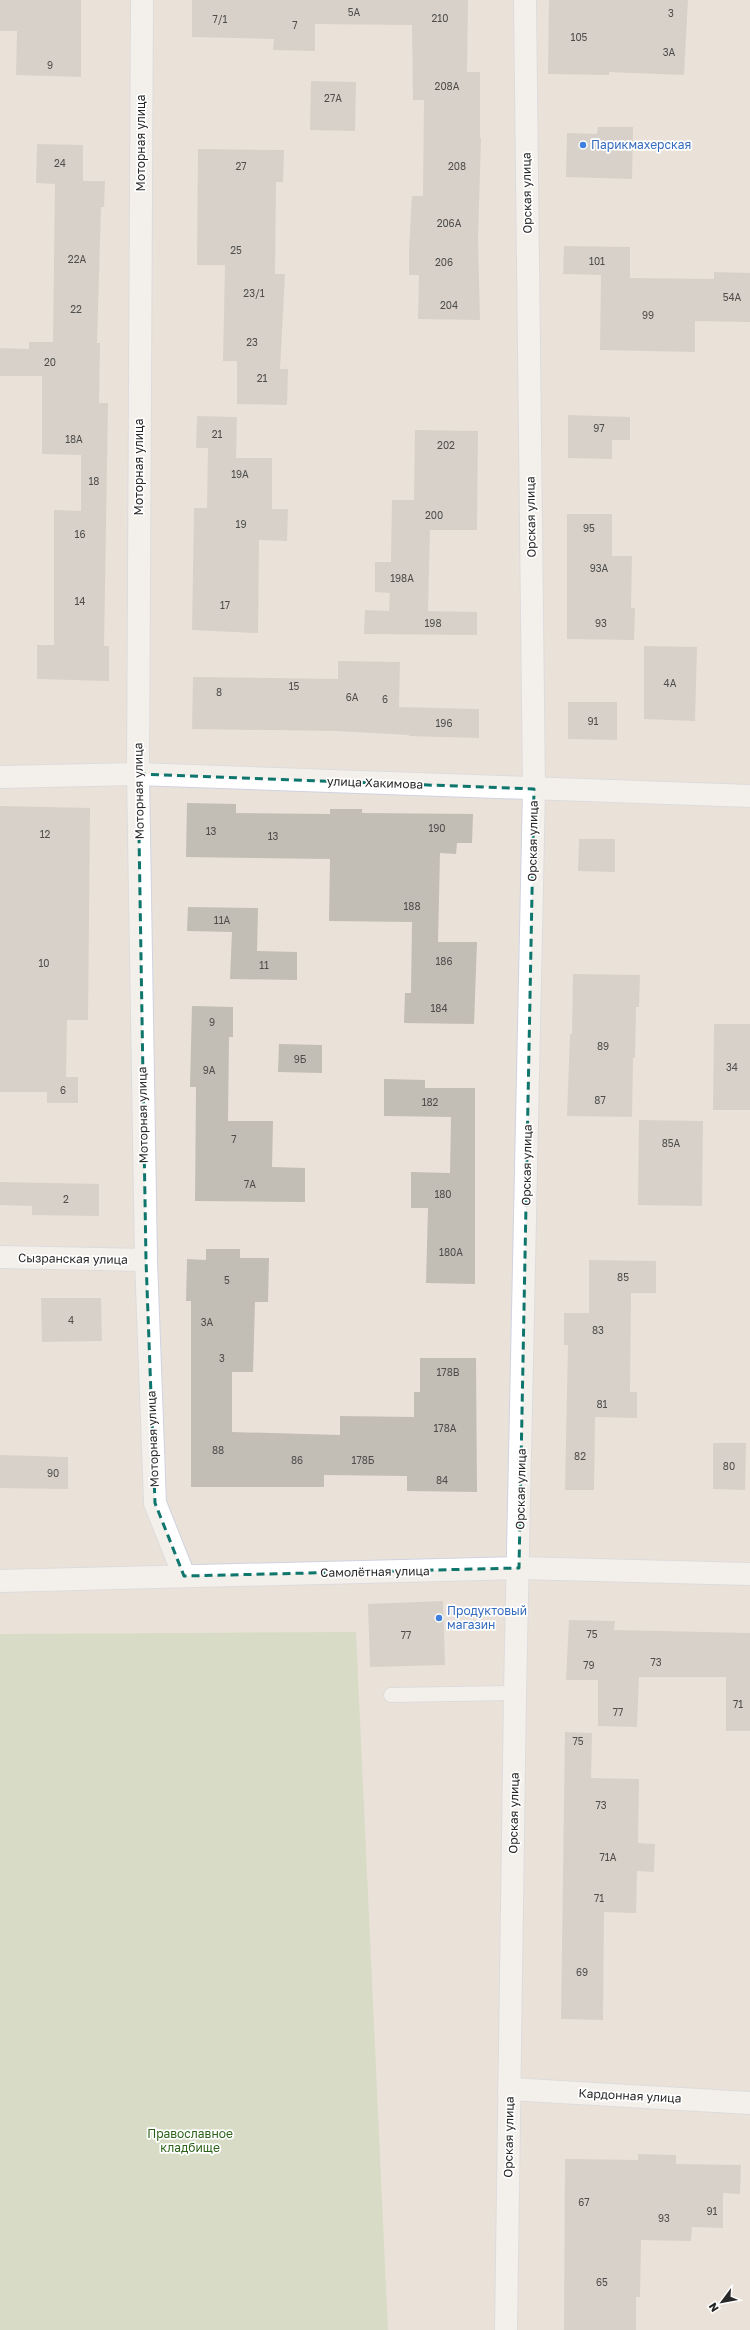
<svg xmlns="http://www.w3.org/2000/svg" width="750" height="2330" viewBox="0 0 750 2330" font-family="'Golos Text',sans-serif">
	<rect width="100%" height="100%" fill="#eae2d9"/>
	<!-- cemetery -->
	<path fill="#c4d4b0" d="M 356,1632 L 388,2330 L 0,2330 L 0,1634 Z"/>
	<!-- building -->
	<path fill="#c2bdb5" d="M 0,0 L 81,0 L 81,77 L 16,75 L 17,31 L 0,31 Z
		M 192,0 L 468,0 L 467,72 L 480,72 L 480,138 L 481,138 L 478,239 L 480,320 L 418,319 L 419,275 L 409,275 L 409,249 L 412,196 L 423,196 L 424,100 L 413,100 L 412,25 L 315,24 L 315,51 L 273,50 L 274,39 L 192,37 Z
		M 549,0 L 688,0 L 684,75 L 609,72 L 609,75 L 548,74 Z
		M 311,81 L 356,82 L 355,131 L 310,130 Z
		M 598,127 L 633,127 L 632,179 L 566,177 L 567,133 L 597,134 Z
		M 37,144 L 83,145 L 83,181 L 105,181 L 104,207 L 101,207 L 97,343 L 100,343 L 99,403 L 108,403 L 104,646 L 109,646 L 109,681 L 37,679 L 37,645 L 54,645 L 54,510 L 81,511 L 81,455 L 42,454 L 42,376 L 0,376 L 0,348 L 29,349 L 29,342 L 53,342 L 55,184 L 36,183 Z
		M 198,149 L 284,150 L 283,182 L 276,182 L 275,274 L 285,274 L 280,369 L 288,369 L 287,405 L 237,404 L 237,361 L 223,361 L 225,265 L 197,265 Z
		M 564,246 L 630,247 L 630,278 L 714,279 L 714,272 L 750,273 L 750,322 L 695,321 L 695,352 L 600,350 L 601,275 L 563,274 Z
		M 568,415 L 630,417 L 630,440 L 612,440 L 612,459 L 568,458 Z
		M 197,416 L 237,417 L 236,458 L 272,458 L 272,509 L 288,509 L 287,541 L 259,540 L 258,633 L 192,630 L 194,508 L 207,508 L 208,448 L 196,448 Z
		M 415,430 L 478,431 L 477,530 L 430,530 L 428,611 L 477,612 L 477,635 L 364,634 L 365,610 L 389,611 L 390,593 L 375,592 L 375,562 L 391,562 L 392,500 L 414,500 Z
		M 567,514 L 612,514 L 612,556 L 632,556 L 631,608 L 635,608 L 634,640 L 567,639 Z
		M 644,646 L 697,647 L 695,721 L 644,719 Z
		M 338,661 L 400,662 L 399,707 L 479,709 L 479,738 L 409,736 L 409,735 L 337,731 L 192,729 L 193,677 L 338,679 Z
		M 568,702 L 617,702 L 617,740 L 568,739 Z
		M 187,803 L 236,804 L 236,813 L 330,814 L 330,809 L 362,809 L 362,813 L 473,814 L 472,843 L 457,843 L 456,854 L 440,853 L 438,942 L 477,942 L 474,1024 L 404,1023 L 405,993 L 411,993 L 412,922 L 329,921 L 330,859 L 186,857 Z
		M 0,806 L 90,808 L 88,1020 L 67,1020 L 66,1077 L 78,1077 L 78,1103 L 47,1103 L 47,1092 L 0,1092 Z
		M 579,839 L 615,839 L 615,872 L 578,871 Z
		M 188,907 L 258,908 L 257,951 L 297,952 L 297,980 L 230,979 L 232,932 L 187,931 Z
		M 573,974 L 640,975 L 639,1007 L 636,1007 L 635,1058 L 633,1058 L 632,1117 L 567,1116 L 570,1034 L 572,1034 Z
		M 192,1006 L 233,1007 L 233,1037 L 229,1037 L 228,1121 L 273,1121 L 272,1167 L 305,1168 L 305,1202 L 195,1201 L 196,1087 L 190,1087 Z
		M 714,1024 L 750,1024 L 750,1110 L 713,1110 Z
		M 279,1044 L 322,1045 L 322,1073 L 278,1072 Z
		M 384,1079 L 425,1080 L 425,1088 L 475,1088 L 475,1284 L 426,1283 L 428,1208 L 411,1208 L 411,1172 L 450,1173 L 451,1117 L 384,1116 Z
		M 639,1120 L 703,1121 L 702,1206 L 638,1205 Z
		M 0,1182 L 99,1184 L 99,1216 L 32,1215 L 32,1206 L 0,1205 Z
		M 206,1249 L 240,1249 L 240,1258 L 269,1258 L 268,1302 L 255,1302 L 253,1372 L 232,1372 L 232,1432 L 340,1435 L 340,1416 L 414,1417 L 414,1392 L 420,1392 L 420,1358 L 476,1358 L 477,1492 L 407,1491 L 407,1476 L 324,1475 L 324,1487 L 191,1487 L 191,1301 L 186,1301 L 187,1259 L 206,1260 Z
		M 589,1260 L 656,1261 L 656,1293 L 631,1293 L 630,1392 L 637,1392 L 637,1418 L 595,1417 L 594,1490 L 565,1490 L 568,1345 L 564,1345 L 564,1313 L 589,1313 Z
		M 41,1298 L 101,1298 L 102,1341 L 42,1342 Z
		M 713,1443 L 746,1443 L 745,1490 L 713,1489 Z
		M 0,1455 L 68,1457 L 68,1489 L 0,1488 Z
		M 443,1601 L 445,1665 L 370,1667 L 368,1604 Z
		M 569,1620 L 615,1621 L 614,1630 L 750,1633 L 750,1731 L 726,1731 L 726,1677 L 639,1677 L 637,1727 L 598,1726 L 598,1680 L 566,1680 Z
		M 565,1732 L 592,1733 L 591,1778 L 639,1779 L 638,1843 L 655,1844 L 654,1872 L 637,1871 L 636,1913 L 604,1912 L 603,2020 L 561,2019 Z
		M 638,2154 L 676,2155 L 676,2164 L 741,2165 L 740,2194 L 723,2193 L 723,2228 L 692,2227 L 691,2241 L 641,2240 L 640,2297 L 636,2297 L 636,2330 L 564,2330 L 565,2159 L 638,2160 Z"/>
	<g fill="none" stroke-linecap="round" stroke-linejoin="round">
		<!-- service casing -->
		<g stroke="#cfd3e1" stroke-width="16">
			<path id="service" d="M 391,1695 L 515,1693"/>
		</g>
		<!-- minor casing -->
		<g stroke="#cfd3e1" stroke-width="24">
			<path id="minor" d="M 142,0 L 138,774 L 146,1260 L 155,1503 L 184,1576
				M 0,777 L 138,774 L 750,796
				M 0,1257 L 146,1260
				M 0,1581 L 519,1568 L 750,1574
				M 509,2089 L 750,2103"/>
		</g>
		<!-- secondary casing -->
		<g stroke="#cfd3e1" stroke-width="24">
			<path id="secondary" d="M 506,2330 L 515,1693 L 534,789 L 525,0"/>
		</g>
		<!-- service -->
		<use href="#service" stroke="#fff" stroke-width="14"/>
		<!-- minor -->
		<use href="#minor" stroke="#fff" stroke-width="22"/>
		<!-- secondary -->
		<use href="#secondary" stroke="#fff" stroke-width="22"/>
	</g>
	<!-- marked area -->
	<path d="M0 0H750V2330H0ZM 138,774 L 534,789 L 519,1568 L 184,1576 L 155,1503 L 146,1260 Z" fill="#eae2d9" fill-opacity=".55" fill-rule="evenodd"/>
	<path fill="none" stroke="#0f766e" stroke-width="3" stroke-dasharray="8 5" stroke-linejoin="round" d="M 138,774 L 534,789 L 519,1568 L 184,1576 L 155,1503 L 146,1260 Z"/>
	<!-- markers -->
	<g fill="#3f7fe0" stroke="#fff" stroke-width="1.5">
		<circle cx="583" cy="145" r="4"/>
		<circle cx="439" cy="1618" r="4"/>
	</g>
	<g text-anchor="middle" stroke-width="3.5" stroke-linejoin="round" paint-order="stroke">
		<!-- number labels -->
		<g font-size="10" fill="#4e4d4b">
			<text x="354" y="16">5А</text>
			<text x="671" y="17">3</text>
			<text x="440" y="22">210</text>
			<text x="220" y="23">7/1</text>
			<text x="295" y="29">7</text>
			<text x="579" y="41">105</text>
			<text x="669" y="56">3А</text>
			<text x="50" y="69">9</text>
			<text x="447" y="90">208А</text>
			<text x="333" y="102">27А</text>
			<text x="60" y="167">24</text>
			<text x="241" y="170">27</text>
			<text x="457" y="170">208</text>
			<text x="449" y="227">206А</text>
			<text x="236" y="254">25</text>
			<text x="77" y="263">22А</text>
			<text x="597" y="265">101</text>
			<text x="444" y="266">206</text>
			<text x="254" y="297">23/1</text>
			<text x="732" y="301">54А</text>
			<text x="449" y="309">204</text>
			<text x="76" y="313">22</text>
			<text x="648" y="319">99</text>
			<text x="252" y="346">23</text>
			<text x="50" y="366">20</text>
			<text x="262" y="382">21</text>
			<text x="599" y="432">97</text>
			<text x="217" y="438">21</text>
			<text x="74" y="443">18А</text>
			<text x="446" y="449">202</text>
			<text x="240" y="478">19А</text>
			<text x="94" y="485">18</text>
			<text x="434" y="519">200</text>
			<text x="241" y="528">19</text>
			<text x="589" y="532">95</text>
			<text x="80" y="538">16</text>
			<text x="599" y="572">93А</text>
			<text x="402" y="582">198А</text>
			<text x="80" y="605">14</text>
			<text x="225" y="609">17</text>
			<text x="433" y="627">198</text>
			<text x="601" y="627">93</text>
			<text x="670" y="687">4А</text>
			<text x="294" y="690">15</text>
			<text x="219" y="696">8</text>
			<text x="352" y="701">6А</text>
			<text x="385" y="703">6</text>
			<text x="593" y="725">91</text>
			<text x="444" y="727">196</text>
			<text x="437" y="832">190</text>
			<text x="211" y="835">13</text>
			<text x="45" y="838">12</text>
			<text x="273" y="840">13</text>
			<text x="412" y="910">188</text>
			<text x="222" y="924">11А</text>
			<text x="444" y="965">186</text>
			<text x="44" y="967">10</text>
			<text x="264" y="969">11</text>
			<text x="439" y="1012">184</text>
			<text x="212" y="1026">9</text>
			<text x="603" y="1050">89</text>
			<text x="300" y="1063">9Б</text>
			<text x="732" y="1071">34</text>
			<text x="209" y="1074">9А</text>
			<text x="63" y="1094">6</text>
			<text x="600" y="1104">87</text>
			<text x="430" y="1106">182</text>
			<text x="234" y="1143">7</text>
			<text x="671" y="1147">85А</text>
			<text x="250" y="1188">7А</text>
			<text x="443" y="1198">180</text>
			<text x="66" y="1203">2</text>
			<text x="451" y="1256">180А</text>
			<text x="623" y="1281">85</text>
			<text x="227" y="1284">5</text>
			<text x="71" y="1324">4</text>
			<text x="207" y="1326">3А</text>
			<text x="598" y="1334">83</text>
			<text x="222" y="1362">3</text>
			<text x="448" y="1376">178В</text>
			<text x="602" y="1408">81</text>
			<text x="445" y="1432">178А</text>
			<text x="218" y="1454">88</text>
			<text x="580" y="1460">82</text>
			<text x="297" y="1464">86</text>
			<text x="363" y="1464">178Б</text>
			<text x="729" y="1470">80</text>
			<text x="53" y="1477">90</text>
			<text x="442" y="1484">84</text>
			<text x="592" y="1638">75</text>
			<text x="406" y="1639">77</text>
			<text x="656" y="1666">73</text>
			<text x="589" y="1669">79</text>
			<text x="738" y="1708">71</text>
			<text x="618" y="1716">77</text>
			<text x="578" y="1745">75</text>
			<text x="601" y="1809">73</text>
			<text x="608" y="1861">71А</text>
			<text x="599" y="1902">71</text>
			<text x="582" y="1976">69</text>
			<text x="584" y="2206">67</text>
			<text x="712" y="2215">91</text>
			<text x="664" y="2222">93</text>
			<text x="602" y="2286">65</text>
		</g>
		<!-- street labels -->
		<g font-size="12" fill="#282828" stroke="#fff">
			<text transform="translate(141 143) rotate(-90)" y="4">Моторная улица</text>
			<text transform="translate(527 193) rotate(-91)" y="4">Орская улица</text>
			<text transform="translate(139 467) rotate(-90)" y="4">Моторная улица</text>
			<text transform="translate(531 517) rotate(-91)" y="4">Орская улица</text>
			<text transform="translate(375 783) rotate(2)" y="4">улица Хакимова</text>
			<text transform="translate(139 791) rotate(-91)" y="4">Моторная улица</text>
			<text transform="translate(533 841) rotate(-89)" y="4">Орская улица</text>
			<text transform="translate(143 1115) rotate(-91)" y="4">Моторная улица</text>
			<text transform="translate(527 1165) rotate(-89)" y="4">Орская улица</text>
			<text transform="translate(73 1259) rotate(1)" y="4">Сызранская улица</text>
			<text transform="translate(153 1439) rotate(-92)" y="4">Моторная улица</text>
			<text transform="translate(521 1489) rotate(-89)" y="4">Орская улица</text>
			<text transform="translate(375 1572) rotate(-1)" y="4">Самолётная улица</text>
			<text transform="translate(514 1813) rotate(-89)" y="4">Орская улица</text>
			<text transform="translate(630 2096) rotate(3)" y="4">Кардонная улица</text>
			<text transform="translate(509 2137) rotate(-89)" y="4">Орская улица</text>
		</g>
		<!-- shop labels -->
		<g font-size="12" fill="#366cbe" stroke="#fff" text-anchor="start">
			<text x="591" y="149">Парикмахерская</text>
			<text x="447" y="1615">Продуктовый<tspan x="447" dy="14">магазин</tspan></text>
		</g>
		<!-- park labels -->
		<g font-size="12" fill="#2d6319" stroke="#fff">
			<text x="190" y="2138">Православное<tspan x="190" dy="14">кладбище</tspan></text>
		</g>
	</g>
	<!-- north arrow -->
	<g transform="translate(722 2302) rotate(238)" stroke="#ffffff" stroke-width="3" paint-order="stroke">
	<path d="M0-3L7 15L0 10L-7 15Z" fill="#282828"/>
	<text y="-6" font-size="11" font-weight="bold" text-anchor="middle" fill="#282828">N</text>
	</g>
</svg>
